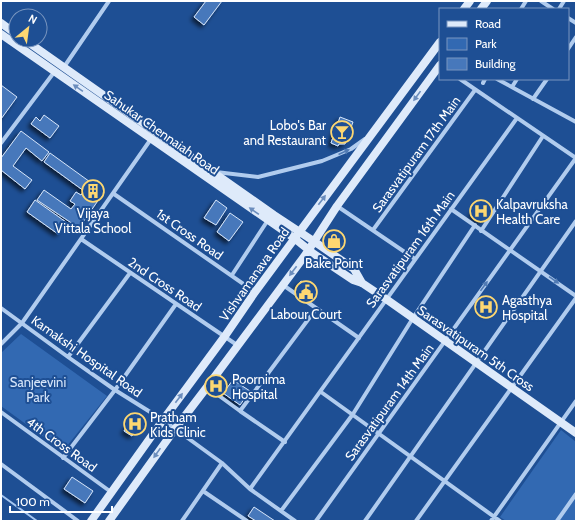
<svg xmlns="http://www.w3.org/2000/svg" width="577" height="522" viewBox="0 0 577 522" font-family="Cabin,sans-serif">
	<defs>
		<filter id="shadow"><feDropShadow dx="-3" dy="3" stdDeviation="2" flood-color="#0009"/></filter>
	</defs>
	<rect width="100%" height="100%" fill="#1e4f94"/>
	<!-- green -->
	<path fill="#3269b2" d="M 21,334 L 107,396 L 63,451 L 1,406 L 1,353 Z
		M 561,430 L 576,442 L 576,521 L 506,521 L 500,517 Z"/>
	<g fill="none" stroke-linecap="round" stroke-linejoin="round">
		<!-- stream -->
		<path stroke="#a5c6f0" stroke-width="2" d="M 1,495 L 37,521"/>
	</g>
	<!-- building -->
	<path fill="#4778bb" stroke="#d7e6fa" filter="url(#shadow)" d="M 206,1 L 222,1 L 204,25 L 194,17 Z
		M 1,85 L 17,97 L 1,119 Z
		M 44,115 L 59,126 L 50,138 L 31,124 L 36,117 L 40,121 Z
		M 340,117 L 353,122 L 345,144 L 339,144 L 338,146 L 331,143 Z
		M 21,131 L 49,152 L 42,161 L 26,148 L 13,166 L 32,180 L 25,189 L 1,170 L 1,158 Z
		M 50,153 L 104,192 L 79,228 L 37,200 L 44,190 L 71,209 L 75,204 L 70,201 L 76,192 L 81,195 L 84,191 L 44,162 Z
		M 35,200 L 66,222 L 58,234 L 27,212 Z
		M 216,200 L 227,208 L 216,225 L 204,218 Z
		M 479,202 L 484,205 L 485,203 L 491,207 L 481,222 L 471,215 Z
		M 230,213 L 243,222 L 229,241 L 217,232 Z
		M 301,281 L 313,288 L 308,296 L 296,288 Z
		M 484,301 L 493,308 L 489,314 L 480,308 Z
		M 233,380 L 250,391 L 240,405 L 223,393 Z
		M 133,418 L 141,423 L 132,436 L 124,431 Z
		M 72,477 L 93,491 L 85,503 L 64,489 Z
		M 254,507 L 275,521 L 256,521 L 248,516 Z"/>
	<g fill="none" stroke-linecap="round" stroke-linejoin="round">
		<!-- street -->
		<path stroke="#b1ccee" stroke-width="4" d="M 541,1 L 553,9
			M 521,9 L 526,1
			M 559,9 L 564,1
			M 568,18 L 576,23
			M 568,49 L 576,37
			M 64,67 L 109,1
			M 460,79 L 576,158
			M 497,79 L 576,122
			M 483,83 L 485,79
			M 512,87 L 517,79
			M 533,99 L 547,79
			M 1,143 L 55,71
			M 216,172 L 258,177 L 322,161 L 351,149 L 365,139
			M 114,194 L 255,292
			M 337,206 L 415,259
			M 451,209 L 576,296
			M 373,230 L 475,90
			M 481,231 L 543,136
			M 81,239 L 237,345
			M 232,275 L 268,220
			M 283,285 L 359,338
			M 1,308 L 68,357 L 115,390 L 163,420 L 222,463 L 250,489 L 295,521
			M 1,344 L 22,323 L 151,139
			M 68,357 L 130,273
			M 207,387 L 240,411 L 285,442
			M 321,392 L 500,521
			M 240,411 L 316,309
			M 1,412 L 111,492
			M 63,458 L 115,390 L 176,304
			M 1,464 L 78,521
			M 250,489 L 517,118
			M 203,491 L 247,521
			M 281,511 L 353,414 L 413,318 L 475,225
			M 182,521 L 222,463
			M 316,521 L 576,158
			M 365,521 L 576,221
			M 416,521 L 576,298
			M 491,521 L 576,401
			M 557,521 L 576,494"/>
		<!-- secondary -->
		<path stroke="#deeafa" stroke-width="8" d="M 464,9 L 470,1
			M 481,9 L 487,1
			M 1,23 L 16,34
			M 1,34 L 294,238 L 314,254 L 353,280 L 362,283 L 386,299 L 576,433
			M 25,40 L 274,215 L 315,242 L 354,269 L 362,283
			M 91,521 L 163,420 L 225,336 L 255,292 L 440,42
			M 109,521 L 175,429 L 207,387 L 306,254 L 337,206 L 440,65"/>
	</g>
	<!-- one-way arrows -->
	<defs><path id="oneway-solid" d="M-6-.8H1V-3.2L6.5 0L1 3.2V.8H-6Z"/></defs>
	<g fill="#6b8dbd">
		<use href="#oneway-solid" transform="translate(78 88) rotate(-145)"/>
		<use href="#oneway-solid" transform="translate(417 96) rotate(126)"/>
		<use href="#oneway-solid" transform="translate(322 200) rotate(-53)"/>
		<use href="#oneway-solid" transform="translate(254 211) rotate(-145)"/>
		<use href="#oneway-solid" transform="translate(293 271) rotate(127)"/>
		<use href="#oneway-solid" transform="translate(179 398) rotate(-53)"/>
		<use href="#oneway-solid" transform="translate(157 453) rotate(125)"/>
	</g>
	<g fill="#517bb4">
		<use href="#oneway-solid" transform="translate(344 152) rotate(-24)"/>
		<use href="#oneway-solid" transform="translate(554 280) rotate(35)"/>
		<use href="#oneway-solid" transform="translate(484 286) rotate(-54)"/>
	</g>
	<!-- icons -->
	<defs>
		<g id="bar-ring" transform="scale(1.15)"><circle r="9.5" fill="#1e4f94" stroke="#fdd771" stroke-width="1.5"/><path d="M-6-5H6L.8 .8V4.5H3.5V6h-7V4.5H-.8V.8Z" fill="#fdd771"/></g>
		<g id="building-ring" transform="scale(1.15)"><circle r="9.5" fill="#1e4f94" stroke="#fdd771" stroke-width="1.5"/><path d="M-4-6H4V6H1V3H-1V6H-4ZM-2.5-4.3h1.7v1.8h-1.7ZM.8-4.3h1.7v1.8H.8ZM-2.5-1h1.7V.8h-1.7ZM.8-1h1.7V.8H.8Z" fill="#fdd771"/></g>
		<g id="hospital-ring" transform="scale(1.15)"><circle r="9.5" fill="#1e4f94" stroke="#fdd771" stroke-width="1.5"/><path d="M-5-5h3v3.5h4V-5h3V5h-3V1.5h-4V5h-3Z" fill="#fdd771"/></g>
		<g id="shop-ring" transform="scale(1.15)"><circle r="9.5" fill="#1e4f94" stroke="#fdd771" stroke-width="1.5"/><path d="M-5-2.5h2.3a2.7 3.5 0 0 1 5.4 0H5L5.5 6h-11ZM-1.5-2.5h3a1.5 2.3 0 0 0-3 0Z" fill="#fdd771"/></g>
		<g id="civic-ring" transform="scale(1.15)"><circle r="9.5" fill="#1e4f94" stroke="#fdd771" stroke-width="1.5"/><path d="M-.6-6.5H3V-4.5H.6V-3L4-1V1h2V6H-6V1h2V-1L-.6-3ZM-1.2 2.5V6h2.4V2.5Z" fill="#fdd771"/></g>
	</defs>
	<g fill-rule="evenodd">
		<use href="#bar-ring" x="342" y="132"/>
		<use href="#building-ring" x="93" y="191"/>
		<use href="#hospital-ring" x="481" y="211"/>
		<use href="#shop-ring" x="334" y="241"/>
		<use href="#civic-ring" x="306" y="292"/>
		<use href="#hospital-ring" x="486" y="307"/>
		<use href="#hospital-ring" x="216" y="386"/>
		<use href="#hospital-ring" x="135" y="424"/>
	</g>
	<g text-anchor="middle" stroke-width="4" stroke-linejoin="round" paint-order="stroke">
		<!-- poi labels -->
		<g font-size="13" fill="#fff" stroke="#1e4f94" text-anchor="start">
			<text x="326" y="130" text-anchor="end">Lobo's Bar<tspan x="326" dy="15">and Restaurant</tspan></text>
			<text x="496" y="209">Kalpavruksha<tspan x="496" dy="15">Health Care</tspan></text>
			<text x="93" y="218" text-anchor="middle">Vijaya<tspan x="93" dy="15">Vittala School</tspan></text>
			<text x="334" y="268" text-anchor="middle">Bake Point</text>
			<text x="502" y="305">Agasthya<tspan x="502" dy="15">Hospital</tspan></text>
			<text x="306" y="319" text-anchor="middle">Labour Court</text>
			<text x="232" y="384">Poornima<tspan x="232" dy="15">Hospital</tspan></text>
			<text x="150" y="422">Pratham<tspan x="150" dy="15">Kids Clinic</tspan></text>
		</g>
		<!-- street labels -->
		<g font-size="13" fill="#fff" stroke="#1e4f94">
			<text transform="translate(162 132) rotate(35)" y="5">Sahukar Chennaiah Road</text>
			<text transform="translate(416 154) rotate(-54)" y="5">Sarasvatipuram 17th Main</text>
			<text transform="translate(190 234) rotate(35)" y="5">1st Cross Road</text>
			<text transform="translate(410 249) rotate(-54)" y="5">Sarasvatipuram 16th Main</text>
			<text transform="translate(254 274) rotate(-55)" y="5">Vishvamanava Road</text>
			<text transform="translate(165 284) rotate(34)" y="5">2nd Cross Road</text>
			<text transform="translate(476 348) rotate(35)" y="5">Sarasvatipuram 5th Cross</text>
			<text transform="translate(87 356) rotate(35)" y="5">Kamakshi Hospital Road</text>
			<text transform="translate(389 402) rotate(-54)" y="5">Sarasvatipuram 14th Main</text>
			<text transform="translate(62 444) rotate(36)" y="5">4th Cross Road</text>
		</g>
		<!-- park labels -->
		<g font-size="13" fill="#d7e6fa" stroke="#1e4f94">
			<text x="38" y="387">Sanjeevini<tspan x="38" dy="15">Park</tspan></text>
		</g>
	</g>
	<!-- border -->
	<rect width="577" height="522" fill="none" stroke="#ffffff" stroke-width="4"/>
	<!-- legend -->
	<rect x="439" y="8" width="130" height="72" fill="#1e4f94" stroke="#7895bf"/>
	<rect x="447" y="21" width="20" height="6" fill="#deeafa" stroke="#7895bf"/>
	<text x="475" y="28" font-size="12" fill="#ffffff">Road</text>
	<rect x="447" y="38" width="20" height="12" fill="#3269b2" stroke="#7895bf"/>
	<text x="475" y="48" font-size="12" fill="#ffffff">Park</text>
	<rect x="447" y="58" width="20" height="12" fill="#4778bb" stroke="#7895bf"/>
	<text x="475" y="68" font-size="12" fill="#ffffff">Building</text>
	<!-- north arrow -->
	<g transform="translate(28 28) rotate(29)"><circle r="19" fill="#1e4f94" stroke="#7895bf"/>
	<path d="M0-3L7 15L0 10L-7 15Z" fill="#fdd771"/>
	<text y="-6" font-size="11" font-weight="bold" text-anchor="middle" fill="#ffffff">N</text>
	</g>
	<!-- scale -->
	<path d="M10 506v6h102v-6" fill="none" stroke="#ffffff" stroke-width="2"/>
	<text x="16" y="506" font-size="12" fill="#ffffff" stroke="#1e4f94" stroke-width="3" paint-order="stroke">100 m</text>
</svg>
